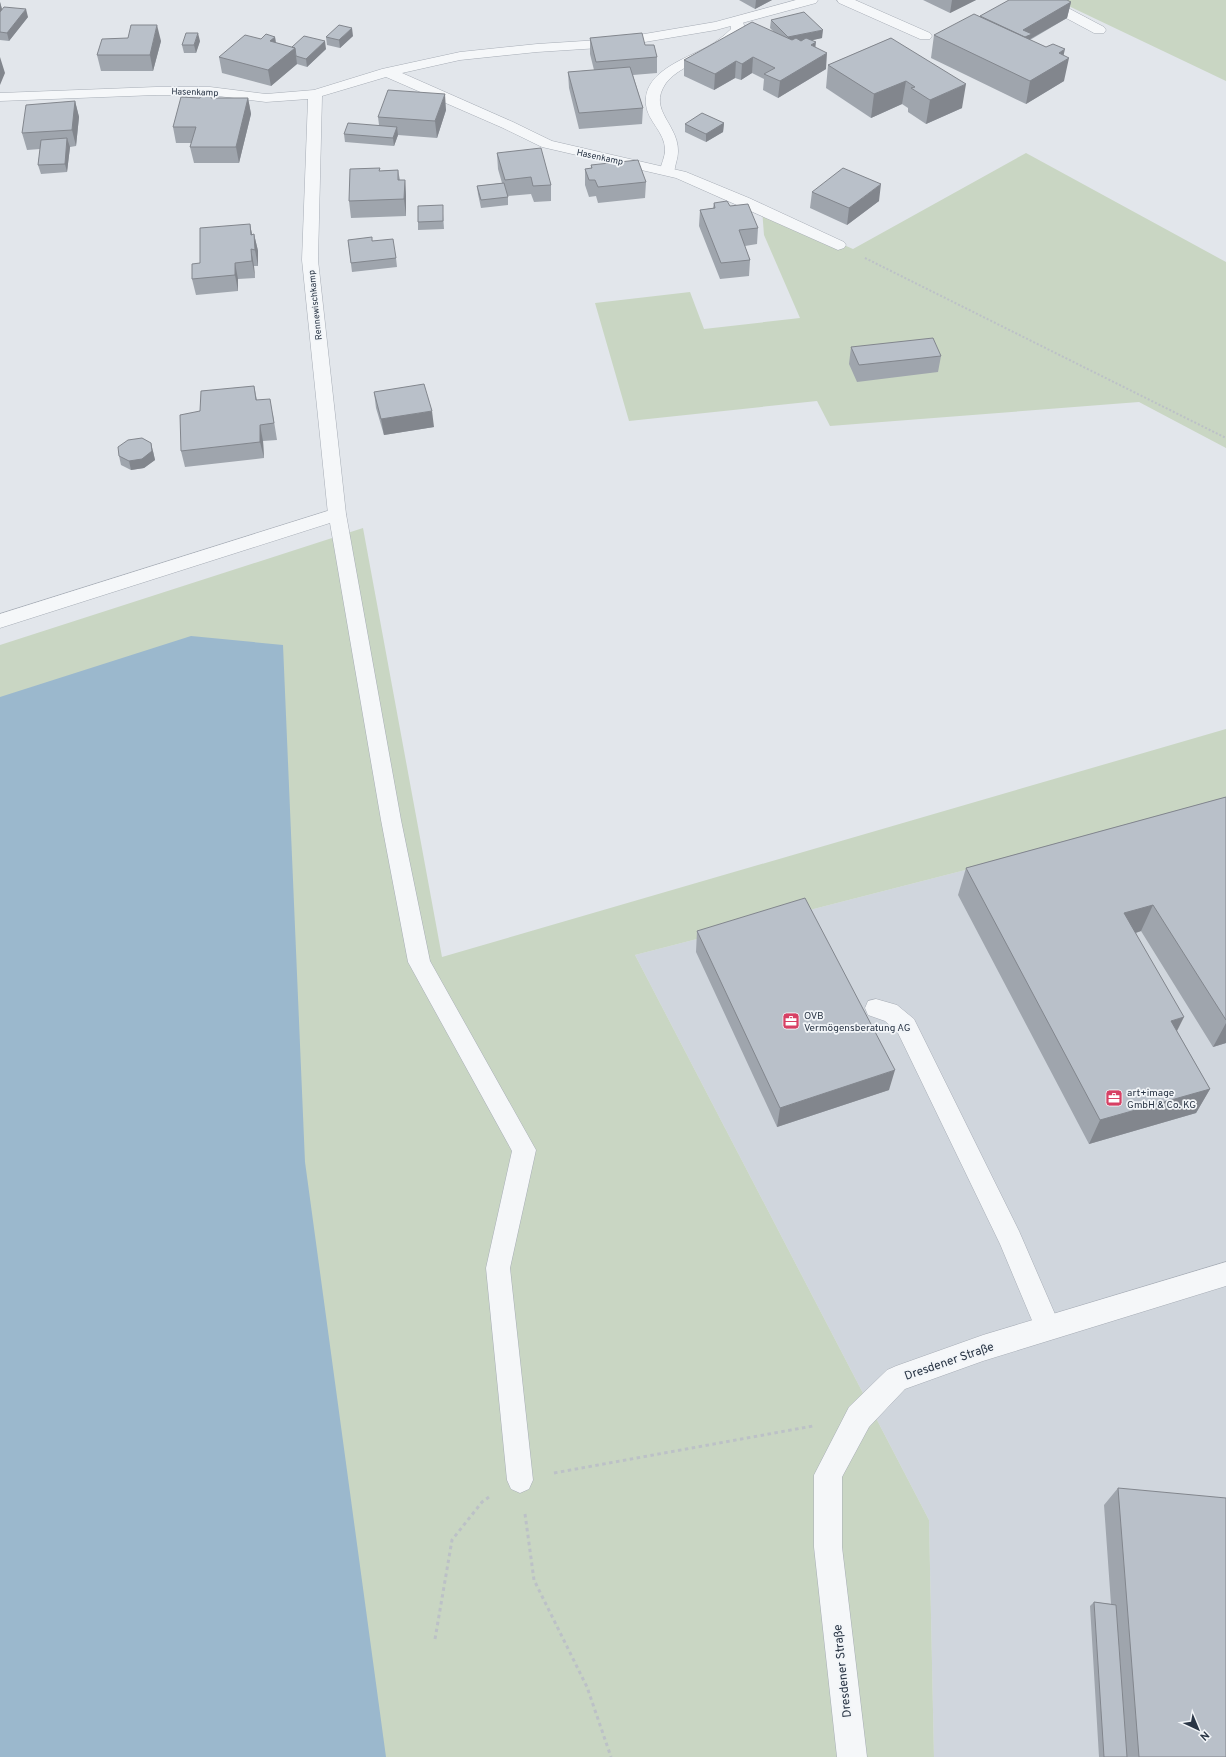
<svg xmlns="http://www.w3.org/2000/svg" width="1226" height="1757" viewBox="0 0 1226 1757" font-family="Overpass,sans-serif">
	<rect width="100%" height="100%" fill="#e2e6eb"/>
	<!-- built -->
	<path fill="#d0d6dd" d="M 1226,803 L 1226,1757 L 934,1757 L 929,1520 L 635,955 Z"/>
	<!-- green -->
	<path fill="#c9d6c3" d="M 1056,0 L 1226,0 L 1226,81 Z
		M 1026,153 L 1226,262 L 1226,448 L 1139,402 L 830,426 L 817,401 L 629,421 L 595,303 L 690,292 L 704,329 L 800,318 L 764,235 L 762,209 L 853,249 Z
		M 363,528 L 442,957 L 1226,729 L 1226,803 L 635,955 L 929,1520 L 934,1757 L 0,1757 L 0,645 Z"/>
	<!-- water -->
	<path fill="#9bb8cd" d="M 191,636 L 283,645 L 305,1162 L 386,1757 L 0,1757 L 0,697 Z"/>
	<g fill="none" stroke-linecap="round" stroke-linejoin="round">
		<!-- lane casing -->
		<g stroke="#a7adb6" stroke-width="1">
			<path id="lane" d="M 837,0 L 855,0 L 930,33 L 932,36 L 930,39 L 920,39 L 839,3 Z
				M 1036,0 L 1053,0 L 1104,27 L 1106,30 L 1104,33 L 1094,33 L 1038,3 Z
				M 737,17 L 742,18 L 745,29 C 725,57 676,62 663,88 C 649,115 687,129 676,163 C 675,167 675,171 672,174 L 667,175 L 662,174 L 660,171 C 661,164 665,157 665,150 C 665,132 648,122 646,105 C 642,72 685,59 707,47 C 716,42 724,36 731,29 L 730,21 L 732,18 Z
				M 337,508 L 343,510 L 346,514 L 401,820 L 430,961 L 536,1150 L 510,1268 L 533,1480 L 529,1489 L 520,1493 L 511,1489 L 507,1480 L 486,1268 L 512,1151 L 408,962 L 381,820 L 330,523 L 0,628 L 0,614 Z
				M 876,999 L 897,1005 L 914,1019 L 1019,1231 L 1061,1328 L 1057,1337 L 1048,1340 L 1039,1337 L 1000,1244 L 898,1033 L 885,1021 L 868,1015 L 865,1008 L 868,1001 Z"/>
		</g>
		<!-- street casing -->
		<g stroke="#a7adb6" stroke-width="1">
			<path id="street" d="M 796,0 L 818,0 L 816,3 L 716,30 L 615,47 L 537,52 L 460,60 L 402,73 L 513,122 L 552,141 L 686,172 L 749,198 L 844,242 L 846,245 L 844,248 L 838,250 L 676,178 L 542,147 L 503,128 L 386,77 L 322,96 L 318,260 L 346,514 L 344,518 L 337,520 L 330,518 L 328,514 L 302,260 L 308,99 L 266,102 L 210,95 L 156,95 L 0,101 L 0,93 L 156,87 L 210,87 L 266,94 L 314,90 L 382,69 L 460,52 L 537,44 L 615,39 L 715,22 Z
				M 1226,1262 L 1226,1286 L 983,1361 L 905,1389 L 869,1427 L 842,1477 L 842,1547 L 867,1757 L 837,1757 L 814,1547 L 814,1475 L 849,1407 L 887,1370 L 896,1366 L 983,1335 Z"/>
		</g>
		<!-- path-far1 -->
		<path stroke="#bcc1c7" stroke-width="2" stroke-dasharray="2 2" stroke-linecap="butt" d="M 865,258 L 1226,438"/>
		<!-- path -->
		<path stroke="#bcc1c7" stroke-width="3" stroke-dasharray="3.5 3.5" stroke-linecap="butt" d="M 554,1473 L 813,1426
			M 525,1514 L 534,1580 L 587,1687 L 611,1757
			M 435,1639 L 452,1540 L 482,1502 L 489,1497"/>
		<!-- lane -->
		<use href="#lane" fill="#f5f7f9" fill-rule="evenodd"/>
		<!-- street -->
		<use href="#street" fill="#f5f7f9" fill-rule="evenodd"/>
	</g>
	<!-- wall -->
	<path fill="#9fa5ad" d="M 739,0 L 772,0 L 755,9 Z
		M 923,0 L 976,0 L 950,13 Z
		M 0,2 L 2,9 L 28,17 L 9,41 L 0,40 Z
		M 1071,2 L 1067,18 L 1030,40 L 1064,55 L 1064,81 L 1026,104 L 931,58 L 934,35 L 980,16 Z
		M 771,20 L 822,38 L 812,40 L 826,69 L 778,98 L 763,90 L 764,79 L 752,73 L 741,80 L 735,78 L 714,90 L 684,76 L 684,60 L 775,33 L 770,28 Z
		M 353,36 L 340,48 L 327,45 L 326,37 Z
		M 275,37 L 276,43 L 292,47 L 326,49 L 307,67 L 297,64 L 271,86 L 222,73 L 219,57 L 261,39 Z
		M 590,38 L 645,45 L 657,57 L 657,73 L 633,75 L 643,108 L 642,124 L 579,129 L 569,88 L 568,72 L 594,70 L 590,54 Z
		M 891,38 L 962,108 L 926,124 L 908,112 L 908,108 L 902,104 L 871,118 L 826,88 L 828,65 Z
		M 161,41 L 153,71 L 101,71 L 97,55 Z
		M 200,41 L 196,53 L 184,53 L 182,45 Z
		M 213,98 L 248,98 L 251,114 L 239,163 L 194,163 L 190,147 L 191,143 L 176,143 L 173,127 Z
		M 75,101 L 79,117 L 76,146 L 70,147 L 67,172 L 41,174 L 38,165 L 40,149 L 27,150 L 22,133 Z
		M 446,110 L 437,138 L 398,135 L 394,146 L 345,142 L 344,134 L 379,125 L 378,117 Z
		M 724,123 L 723,132 L 706,142 L 685,132 L 685,124 Z
		M 497,153 L 551,185 L 551,201 L 534,202 L 531,194 L 508,196 L 508,205 L 481,208 L 478,194 L 477,186 L 502,183 L 498,169 Z
		M 591,165 L 646,182 L 645,198 L 598,203 L 596,196 L 589,197 L 585,185 L 585,169 L 591,168 Z
		M 398,170 L 400,180 L 405,180 L 406,196 L 406,216 L 351,218 L 349,201 L 380,171 Z
		M 812,192 L 879,201 L 847,225 L 810,208 Z
		M 714,203 L 730,206 L 758,228 L 757,244 L 745,246 L 750,260 L 749,276 L 720,279 L 699,226 L 700,210 L 713,208 Z
		M 443,214 L 444,229 L 418,230 L 418,222 Z
		M 250,224 L 252,235 L 254,234 L 258,251 L 258,266 L 254,266 L 255,278 L 238,279 L 238,291 L 196,295 L 192,279 L 200,263 Z
		M 348,240 L 373,241 L 396,258 L 397,267 L 352,272 Z
		M 851,347 L 941,356 L 938,372 L 857,382 L 849,364 Z
		M 254,386 L 257,400 L 273,415 L 277,440 L 263,441 L 264,458 L 185,467 L 181,451 L 200,411 Z
		M 374,392 L 434,427 L 384,435 L 376,408 Z
		M 153,451 L 155,460 L 144,468 L 131,470 L 121,465 L 119,456 Z
		M 1226,797 L 1226,1043 L 1213,1047 L 1141,931 L 1136,933 L 1177,1031 L 1210,1089 L 1196,1113 L 1089,1144 L 958,895 L 966,868 Z
		M 697,931 L 889,1090 L 777,1127 L 696,952 Z
		M 1118,1488 L 1226,1757 L 1099,1757 L 1090,1606 L 1094,1602 L 1111,1604 L 1104,1505 Z"/>
	<!-- shaded-wall -->
	<path fill="#82868d" d="M 756,0 L 772,0 L 755,9 Z
		M 952,0 L 976,0 L 950,13 Z
		M 0,2 L 4,17 L 0,18 Z
		M 1071,2 L 1067,18 L 1030,39 L 1028,50 L 1023,30 Z
		M 26,9 L 28,17 L 9,41 L 7,33 Z
		M 157,25 L 161,41 L 153,71 L 150,55 Z
		M 352,28 L 353,36 L 340,48 L 339,40 Z
		M 823,30 L 822,38 L 787,46 L 788,37 Z
		M 198,33 L 200,41 L 196,53 L 194,45 Z
		M 275,37 L 277,53 L 270,41 Z
		M 325,41 L 326,49 L 307,67 L 306,59 Z
		M 816,42 L 814,58 L 811,45 Z
		M 295,48 L 297,64 L 271,86 L 268,70 Z
		M 1065,49 L 1062,62 L 1069,58 L 1064,81 L 1026,104 L 1030,81 L 1059,53 Z
		M 827,53 L 826,69 L 778,98 L 780,81 Z
		M 0,57 L 5,73 L 0,85 Z
		M 753,57 L 752,73 L 741,80 L 742,64 Z
		M 736,61 L 735,78 L 714,90 L 715,74 Z
		M 906,81 L 902,104 L 871,118 L 874,94 Z
		M 966,84 L 962,108 L 926,124 L 930,100 Z
		M 445,94 L 446,110 L 437,138 L 435,121 Z
		M 248,98 L 251,114 L 239,163 L 236,147 Z
		M 75,101 L 79,117 L 76,146 L 72,130 Z
		M 724,123 L 723,132 L 706,142 L 706,134 Z
		M 397,127 L 398,135 L 394,146 L 393,138 Z
		M 67,138 L 70,147 L 67,172 L 65,164 Z
		M 405,180 L 406,196 L 406,216 L 404,199 Z
		M 881,184 L 879,201 L 847,225 L 849,208 Z
		M 250,224 L 253,240 L 254,251 L 251,235 Z
		M 254,234 L 258,251 L 258,266 L 255,250 Z
		M 251,249 L 254,266 L 255,278 L 252,261 Z
		M 235,263 L 238,279 L 238,291 L 235,275 Z
		M 432,411 L 434,427 L 384,435 L 381,419 Z
		M 260,425 L 263,441 L 264,458 L 260,442 Z
		M 151,443 L 155,460 L 144,468 L 131,470 L 129,461 Z
		M 1153,905 L 1141,931 L 1113,940 L 1124,913 Z
		M 1184,1017 L 1171,1043 L 1171,1021 Z
		M 1226,1023 L 1226,1043 L 1213,1047 Z
		M 895,1070 L 889,1090 L 777,1127 L 780,1108 Z
		M 1210,1089 L 1196,1113 L 1089,1144 L 1100,1120 Z"/>
	<!-- building -->
	<path fill="#b9c0c9" stroke="#82868d" d="M 1009,0 L 1067,0 L 1071,2 L 1023,30 L 1032,34 L 1025,37 L 980,16 Z
		M 4,7 L 26,9 L 7,33 L 0,32 L 0,12 Z
		M 804,12 L 823,30 L 788,37 L 771,20 Z
		M 974,14 L 1046,47 L 1053,44 L 1065,49 L 1059,53 L 1069,58 L 1030,81 L 934,35 Z
		M 752,22 L 792,40 L 796,38 L 801,41 L 806,38 L 816,42 L 811,45 L 827,53 L 780,81 L 764,74 L 775,68 L 753,57 L 742,64 L 736,61 L 715,74 L 684,60 Z
		M 131,25 L 157,25 L 150,55 L 97,55 L 102,39 L 128,38 Z
		M 339,25 L 352,28 L 339,40 L 326,37 Z
		M 186,33 L 198,33 L 194,45 L 182,45 Z
		M 642,33 L 645,45 L 654,45 L 657,57 L 596,62 L 590,38 Z
		M 266,34 L 275,37 L 270,41 L 295,48 L 268,70 L 219,57 L 245,35 L 261,39 Z
		M 304,36 L 325,41 L 306,59 L 296,56 L 295,48 L 292,47 Z
		M 891,38 L 966,84 L 930,100 L 911,88 L 915,87 L 906,81 L 874,94 L 828,65 Z
		M 630,67 L 643,108 L 579,113 L 568,72 Z
		M 388,90 L 445,94 L 435,121 L 378,117 Z
		M 201,94 L 212,94 L 211,98 L 248,98 L 236,147 L 190,147 L 196,127 L 173,127 L 181,97 L 200,98 Z
		M 75,101 L 72,130 L 22,133 L 26,105 Z
		M 702,113 L 724,123 L 706,134 L 685,124 Z
		M 348,123 L 397,127 L 393,138 L 344,134 Z
		M 67,138 L 65,164 L 38,165 L 41,140 Z
		M 541,148 L 551,185 L 533,186 L 531,177 L 505,180 L 497,153 Z
		M 638,160 L 646,182 L 598,187 L 595,180 L 589,180 L 585,169 L 592,168 L 591,165 Z
		M 380,168 L 379,171 L 398,170 L 398,180 L 405,180 L 404,199 L 349,201 L 350,169 Z
		M 843,168 L 881,184 L 849,208 L 812,192 Z
		M 504,183 L 508,197 L 481,200 L 477,186 Z
		M 727,201 L 730,206 L 748,204 L 758,228 L 739,230 L 750,260 L 721,263 L 700,210 L 715,208 L 714,203 Z
		M 443,205 L 443,221 L 418,222 L 418,206 Z
		M 250,224 L 251,235 L 254,234 L 255,250 L 251,249 L 252,261 L 235,263 L 235,275 L 192,279 L 192,264 L 200,263 L 200,228 Z
		M 372,237 L 372,241 L 393,239 L 396,258 L 351,263 L 348,240 Z
		M 933,338 L 941,356 L 859,365 L 851,347 Z
		M 424,384 L 432,411 L 381,419 L 374,392 Z
		M 254,386 L 256,400 L 270,399 L 274,423 L 260,425 L 260,442 L 181,451 L 180,415 L 200,411 L 201,391 Z
		M 142,438 L 151,443 L 152,451 L 142,459 L 129,461 L 119,456 L 118,447 L 128,440 Z
		M 1226,797 L 1226,1020 L 1153,905 L 1124,913 L 1184,1017 L 1171,1021 L 1210,1089 L 1100,1120 L 966,868 Z
		M 805,898 L 895,1070 L 780,1108 L 697,931 Z
		M 1118,1488 L 1226,1498 L 1226,1757 L 1139,1757 Z
		M 1094,1602 L 1116,1605 L 1127,1757 L 1104,1757 Z"/>
	<!-- icons -->
	<defs>
		<g id="office-square" transform="scale(0.9)"><rect x="-9" y="-9" width="18" height="18" rx="4" fill="#d74064" stroke="#f2f5f8"/><path d="M-6-3h4V-5.5h4V-3h4V5H-6ZM-1-4.5V-3h2v-1.5ZM-6 0V1H6V0Z" fill="#fff"/></g>
	</defs>
	<g fill-rule="evenodd">
		<use href="#office-square" x="791" y="1021"/>
		<use href="#office-square" x="1114" y="1098"/>
	</g>
	<g text-anchor="middle" stroke-width="3.5" stroke-linejoin="round" paint-order="stroke">
		<!-- far-street labels -->
		<g font-size="9" fill="#293545" stroke="#f2f5f8">
			<text transform="translate(195 92) rotate(2)" y="3">Hasenkamp</text>
			<text transform="translate(600 157) rotate(12)" y="3">Hasenkamp</text>
			<text transform="translate(315 305) rotate(-96)" y="3">Rennewischkamp</text>
		</g>
		<!-- poi labels -->
		<g font-size="10" fill="#293545" stroke="#f2f5f8" text-anchor="start">
			<text x="804" y="1019">OVB<tspan x="804" dy="12">Vermögensberatung AG</tspan></text>
			<text x="1127" y="1096">art+image<tspan x="1127" dy="12">GmbH &amp; Co. KG</tspan></text>
		</g>
		<!-- near-street labels -->
		<g font-size="12" fill="#293545" stroke="#f2f5f8">
			<text transform="translate(949 1361) rotate(-19)" y="4">Dresdener Straße</text>
			<text transform="translate(842 1671) rotate(-96)" y="4">Dresdener Straße</text>
		</g>
	</g>
	<!-- north arrow -->
	<g transform="translate(1198 1729) rotate(136)" stroke="#f2f5f8" stroke-width="3" paint-order="stroke">
	<path d="M0-3L7 15L0 10L-7 15Z" fill="#293545"/>
	<text y="-6" font-size="11" font-weight="bold" text-anchor="middle" fill="#293545">N</text>
	</g>
</svg>
